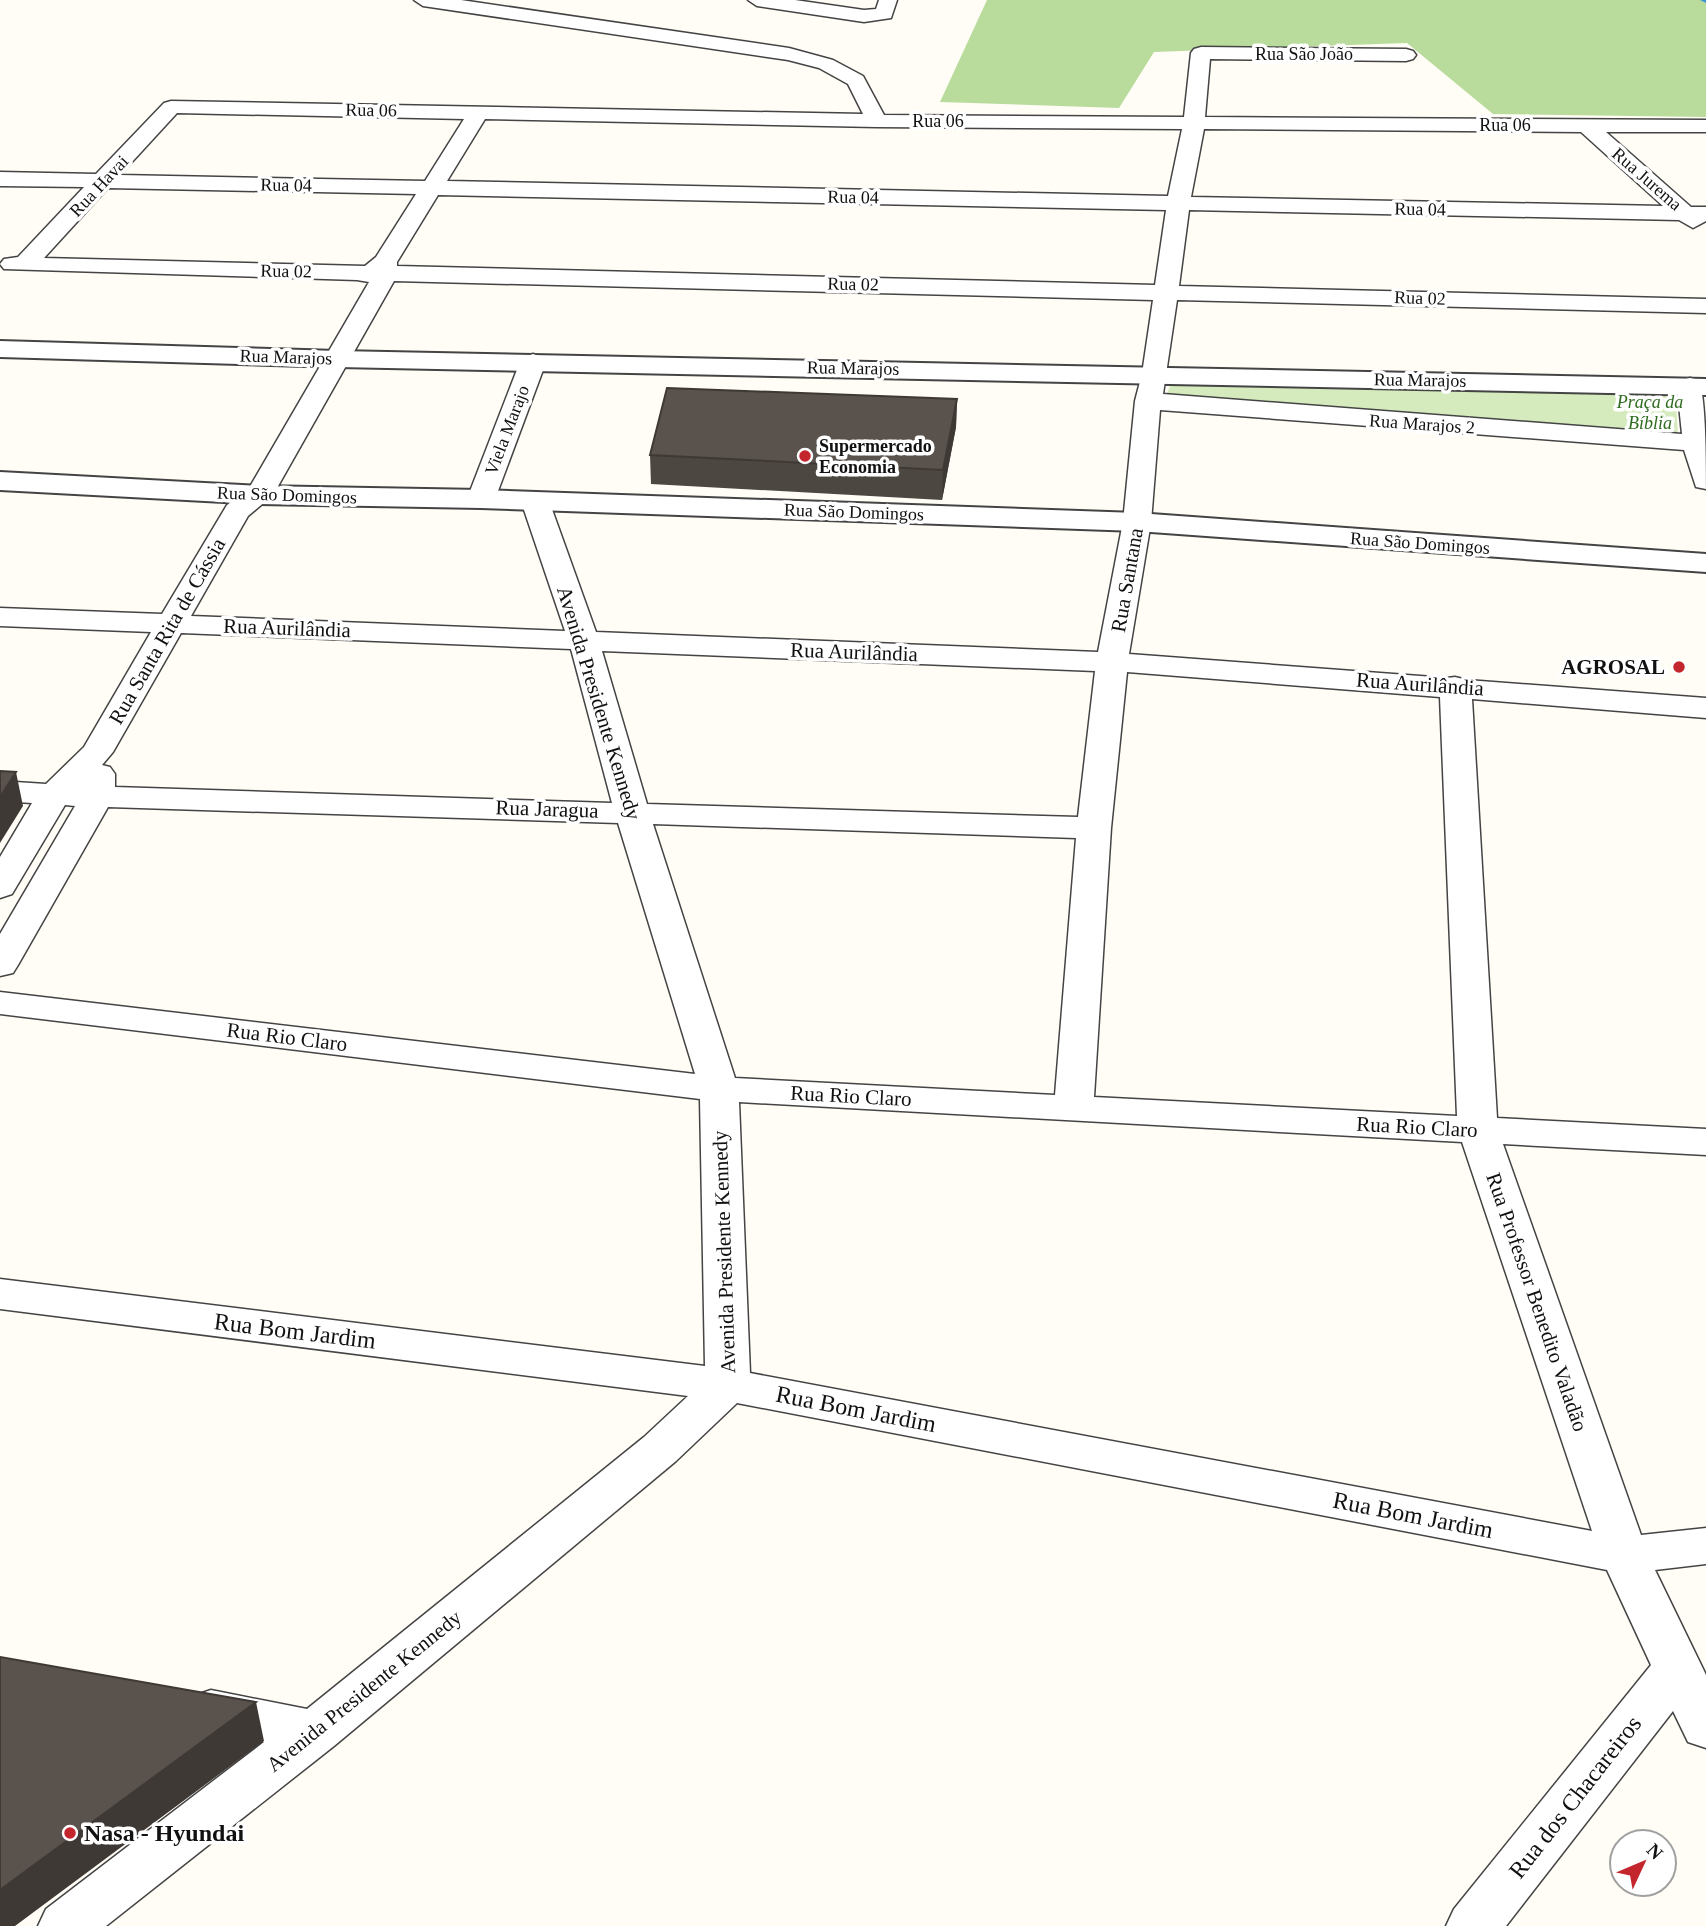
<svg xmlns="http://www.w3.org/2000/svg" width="1706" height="1926" viewBox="0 0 1706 1926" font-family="'Times New Roman',serif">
	<rect width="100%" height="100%" fill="#fffdf5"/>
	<!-- green -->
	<path fill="#d5ebbd" d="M 1172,380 L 1675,390 L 1678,436 L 1166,397 Z"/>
	<!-- forest -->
	<path fill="#b9dc9c" d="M 987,0 L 1706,0 L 1706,117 L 1493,114 L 1407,43 L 1154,52 L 1119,108 L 940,102 Z"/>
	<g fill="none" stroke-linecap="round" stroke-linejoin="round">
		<!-- stream -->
		<path fill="#3f96cf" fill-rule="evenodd" d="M 1700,0 L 1706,0 L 1706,3 Z"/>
		<!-- minor casing -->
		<g stroke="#444" stroke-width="3">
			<path id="minor" d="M 414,0 L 461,0 L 789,48 L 833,60 L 863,76 L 884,115 L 1184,117 L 1191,53 L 1194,49 L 1201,47 L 1406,49 L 1413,51 L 1416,55 L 1413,59 L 1406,61 L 1210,59 L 1205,117 L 1706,120 L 1706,132 L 1606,132 L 1691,207 L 1706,207 L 1706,221 L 1693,228 L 1679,220 L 1189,210 L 1179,286 L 1706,299 L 1706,313 L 1177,300 L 1163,394 L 1682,434 L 1677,386 L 1681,380 L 1690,378 L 1699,380 C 1706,400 1706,464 1706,489 L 1696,487 L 1684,450 L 1160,410 L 1151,522 L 1129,654 L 1447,678 L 1455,677 L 1467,680 L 1706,698 L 1706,718 L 1472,699 L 1497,1118 L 1706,1129 L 1706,1155 L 1503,1144 L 1641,1535 L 1706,1528 L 1706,1564 L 1655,1570 L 1706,1675 L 1706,1748 L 1688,1742 L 1673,1711 L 1506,1926 L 1446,1926 L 1454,1909 L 1651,1665 L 1607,1570 L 737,1403 L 676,1461 L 334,1746 L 106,1926 L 38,1926 L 46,1909 L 264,1742 L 193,1726 L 186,1711 L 193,1696 L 211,1690 L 307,1709 L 644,1437 L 688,1396 L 0,1309 L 0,1279 L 705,1366 L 700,1099 L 0,1014 L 0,992 L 695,1074 L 618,823 L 108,807 L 18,965 L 13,973 L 0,976 L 0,934 L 75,806 L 65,805 L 12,894 L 0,898 L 0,857 L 32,803 L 0,801 L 0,781 L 46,784 L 84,747 L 151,632 L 0,626 L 0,608 L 162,614 L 227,505 L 248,490 L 369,282 L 357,280 L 4,269 L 0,264 L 4,259 L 18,257 L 84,187 L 0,186 L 0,172 L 96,174 L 164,103 L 171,101 L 863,114 L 848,84 L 819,68 L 788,60 L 423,6 ZM 177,113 L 464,119 L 425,181 L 120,175 ZM 485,119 L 877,127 L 1182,129 L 1168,196 L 447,181 ZM 1204,129 L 1581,132 L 1663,206 L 1191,197 ZM 108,188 L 416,194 L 376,257 L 365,266 L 44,258 ZM 438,195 L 1166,210 L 1155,285 L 397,266 L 397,262 ZM 394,281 L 1153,300 L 1142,374 L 1135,401 L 1123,522 L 1098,652 L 596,632 L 549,501 L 545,495 L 535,493 L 525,495 L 521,501 L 565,631 L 191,616 L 248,516 L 273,495 ZM 181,633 L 571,649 L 612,803 L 115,787 L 115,774 L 110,767 L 102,765 L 113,752 ZM 602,651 L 1095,671 L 1078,817 L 647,804 ZM 1127,672 L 1440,697 L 1457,1116 L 1094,1097 L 1111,828 ZM 653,824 L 1076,838 L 1055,1095 L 735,1078 ZM 739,1102 L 1462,1142 L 1592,1531 L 750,1373 Z
				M 748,0 L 795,0 L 864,10 L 876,9 L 879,0 L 897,0 L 891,18 L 864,22 L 757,6 Z
				M 533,354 L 542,357 L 546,362 L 495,499 L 491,505 L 481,507 L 471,505 L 467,499 L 520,362 L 524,357 Z"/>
		</g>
		<!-- tertiary casing -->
		<g stroke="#444" stroke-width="4">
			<path id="tertiary" d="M 0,341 L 338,351 L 1706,379 L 1706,395 L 338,367 L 0,357 Z
				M 0,472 L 259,486 L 481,490 L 1137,513 L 1706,554 L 1706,572 L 1137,531 L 481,508 L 259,504 L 0,490 Z"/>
		</g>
		<!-- minor -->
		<use href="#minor" fill="#fff" fill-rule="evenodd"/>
		<!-- tertiary -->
		<use href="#tertiary" fill="#fff" fill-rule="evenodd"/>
	</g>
	<!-- wall -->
	<path fill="#4d4742" d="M 957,399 L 956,427 L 942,500 L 651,484 L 650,455 Z"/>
	<!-- shaded-wall -->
	<path fill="#3f3936" d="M 957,399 L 956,427 L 942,500 L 943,470 Z
		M 16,772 L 23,806 L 0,843 L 0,797 Z
		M 256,1702 L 264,1741 L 15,1926 L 0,1926 L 0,1890 Z"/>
	<!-- building -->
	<path fill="#5a524d" stroke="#3f3936" stroke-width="2" d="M 667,388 L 957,399 L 943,470 L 650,455 Z
		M 0,771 L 16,772 L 0,797 Z
		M 0,1657 L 256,1702 L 0,1890 Z"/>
	<!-- markers -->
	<g fill="#c4262e" stroke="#fff" stroke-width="2.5">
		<circle cx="805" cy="456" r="7"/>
		<circle cx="1679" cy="667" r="7"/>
		<circle cx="70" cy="1833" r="7"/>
	</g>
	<g text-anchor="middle" stroke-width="7" stroke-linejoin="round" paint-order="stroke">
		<!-- far-street labels -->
		<g font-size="18" fill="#111" stroke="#fff">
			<text x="1304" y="60">Rua São João</text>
			<text transform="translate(371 110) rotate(1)" y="6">Rua 06</text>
			<text x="938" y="127">Rua 06</text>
			<text x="1505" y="131">Rua 06</text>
			<text transform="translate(1647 179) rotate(41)" y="6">Rua Jurema</text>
			<text transform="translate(286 185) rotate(1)" y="6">Rua 04</text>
			<text transform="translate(99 186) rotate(-47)" y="6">Rua Havai</text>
			<text transform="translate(853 197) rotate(1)" y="6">Rua 04</text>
			<text transform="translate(1420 209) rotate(1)" y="6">Rua 04</text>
			<text transform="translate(286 271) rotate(1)" y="6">Rua 02</text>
			<text transform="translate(853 284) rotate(1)" y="6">Rua 02</text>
			<text transform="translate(1420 298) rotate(2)" y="6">Rua 02</text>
			<text transform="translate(286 357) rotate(2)" y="6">Rua Marajos</text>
			<text transform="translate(853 368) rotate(1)" y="6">Rua Marajos</text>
			<text transform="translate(1420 380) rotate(1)" y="6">Rua Marajos</text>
			<text transform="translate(1422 424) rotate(4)" y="6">Rua Marajos 2</text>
			<text transform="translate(507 430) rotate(-69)" y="6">Viela Marajo</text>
			<text transform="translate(287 495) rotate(2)" y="6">Rua São Domingos</text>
			<text transform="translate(854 512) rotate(2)" y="6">Rua São Domingos</text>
			<text transform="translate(1420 543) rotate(4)" y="6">Rua São Domingos</text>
		</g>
		<!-- far-park labels -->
		<g font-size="18" font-style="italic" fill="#2f6b1f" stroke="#fff">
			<text x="1650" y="408">Praça da<tspan x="1650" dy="21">Bíblia</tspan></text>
		</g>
		<!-- far-poi labels -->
		<g font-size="18" font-weight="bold" fill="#111" stroke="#fff" text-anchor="start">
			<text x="819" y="452">Supermercado<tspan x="819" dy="21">Economia</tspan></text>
		</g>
		<!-- street labels -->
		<g font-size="21" fill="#111" stroke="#fff">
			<text transform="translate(1127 580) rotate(-80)" y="7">Rua Santana</text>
			<text transform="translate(287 628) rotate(2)" y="7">Rua Aurilândia</text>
			<text transform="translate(167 631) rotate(-60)" y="7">Rua Santa Rita de Cássia</text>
			<text transform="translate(854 652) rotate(2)" y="7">Rua Aurilândia</text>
			<text transform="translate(1420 684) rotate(4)" y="7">Rua Aurilândia</text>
			<text transform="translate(599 703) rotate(73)" y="7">Avenida Presidente Kennedy</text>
			<text transform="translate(547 809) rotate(2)" y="7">Rua Jaragua</text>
			<text transform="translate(287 1037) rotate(7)" y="7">Rua Rio Claro</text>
			<text transform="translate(851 1096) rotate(3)" y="7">Rua Rio Claro</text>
			<text transform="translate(1417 1127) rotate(3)" y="7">Rua Rio Claro</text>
			<text transform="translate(724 1252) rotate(-92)" y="7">Avenida Presidente Kennedy</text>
			<text transform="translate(1537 1302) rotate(71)" y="7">Rua Professor Benedito Valadão</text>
			<text transform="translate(364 1691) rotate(-39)" y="7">Avenida Presidente Kennedy</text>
		</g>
		<!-- poi labels -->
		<g font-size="21" font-weight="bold" fill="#111" stroke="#fff" text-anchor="end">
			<text x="1665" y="674">AGROSAL</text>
		</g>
		<!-- near-street labels -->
		<g font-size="24" fill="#111" stroke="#fff">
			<text transform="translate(295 1331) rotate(7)" y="8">Rua Bom Jardim</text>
			<text transform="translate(856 1409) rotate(11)" y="8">Rua Bom Jardim</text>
			<text transform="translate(1413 1515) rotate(11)" y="8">Rua Bom Jardim</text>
			<text transform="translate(1575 1797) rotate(-52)" y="8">Rua dos Chacareiros</text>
		</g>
		<!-- near-poi labels -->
		<g font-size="24" font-weight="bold" fill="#111" stroke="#fff" text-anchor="start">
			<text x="84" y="1841">Nasa - Hyundai</text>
		</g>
	</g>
	<!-- north arrow -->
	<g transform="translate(1643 1863) rotate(46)"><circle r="33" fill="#ffffff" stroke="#a0a0a0" stroke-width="2"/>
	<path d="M0-5L12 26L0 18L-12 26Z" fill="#c4262e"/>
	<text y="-10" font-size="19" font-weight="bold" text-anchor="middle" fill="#111111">N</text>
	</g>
</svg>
